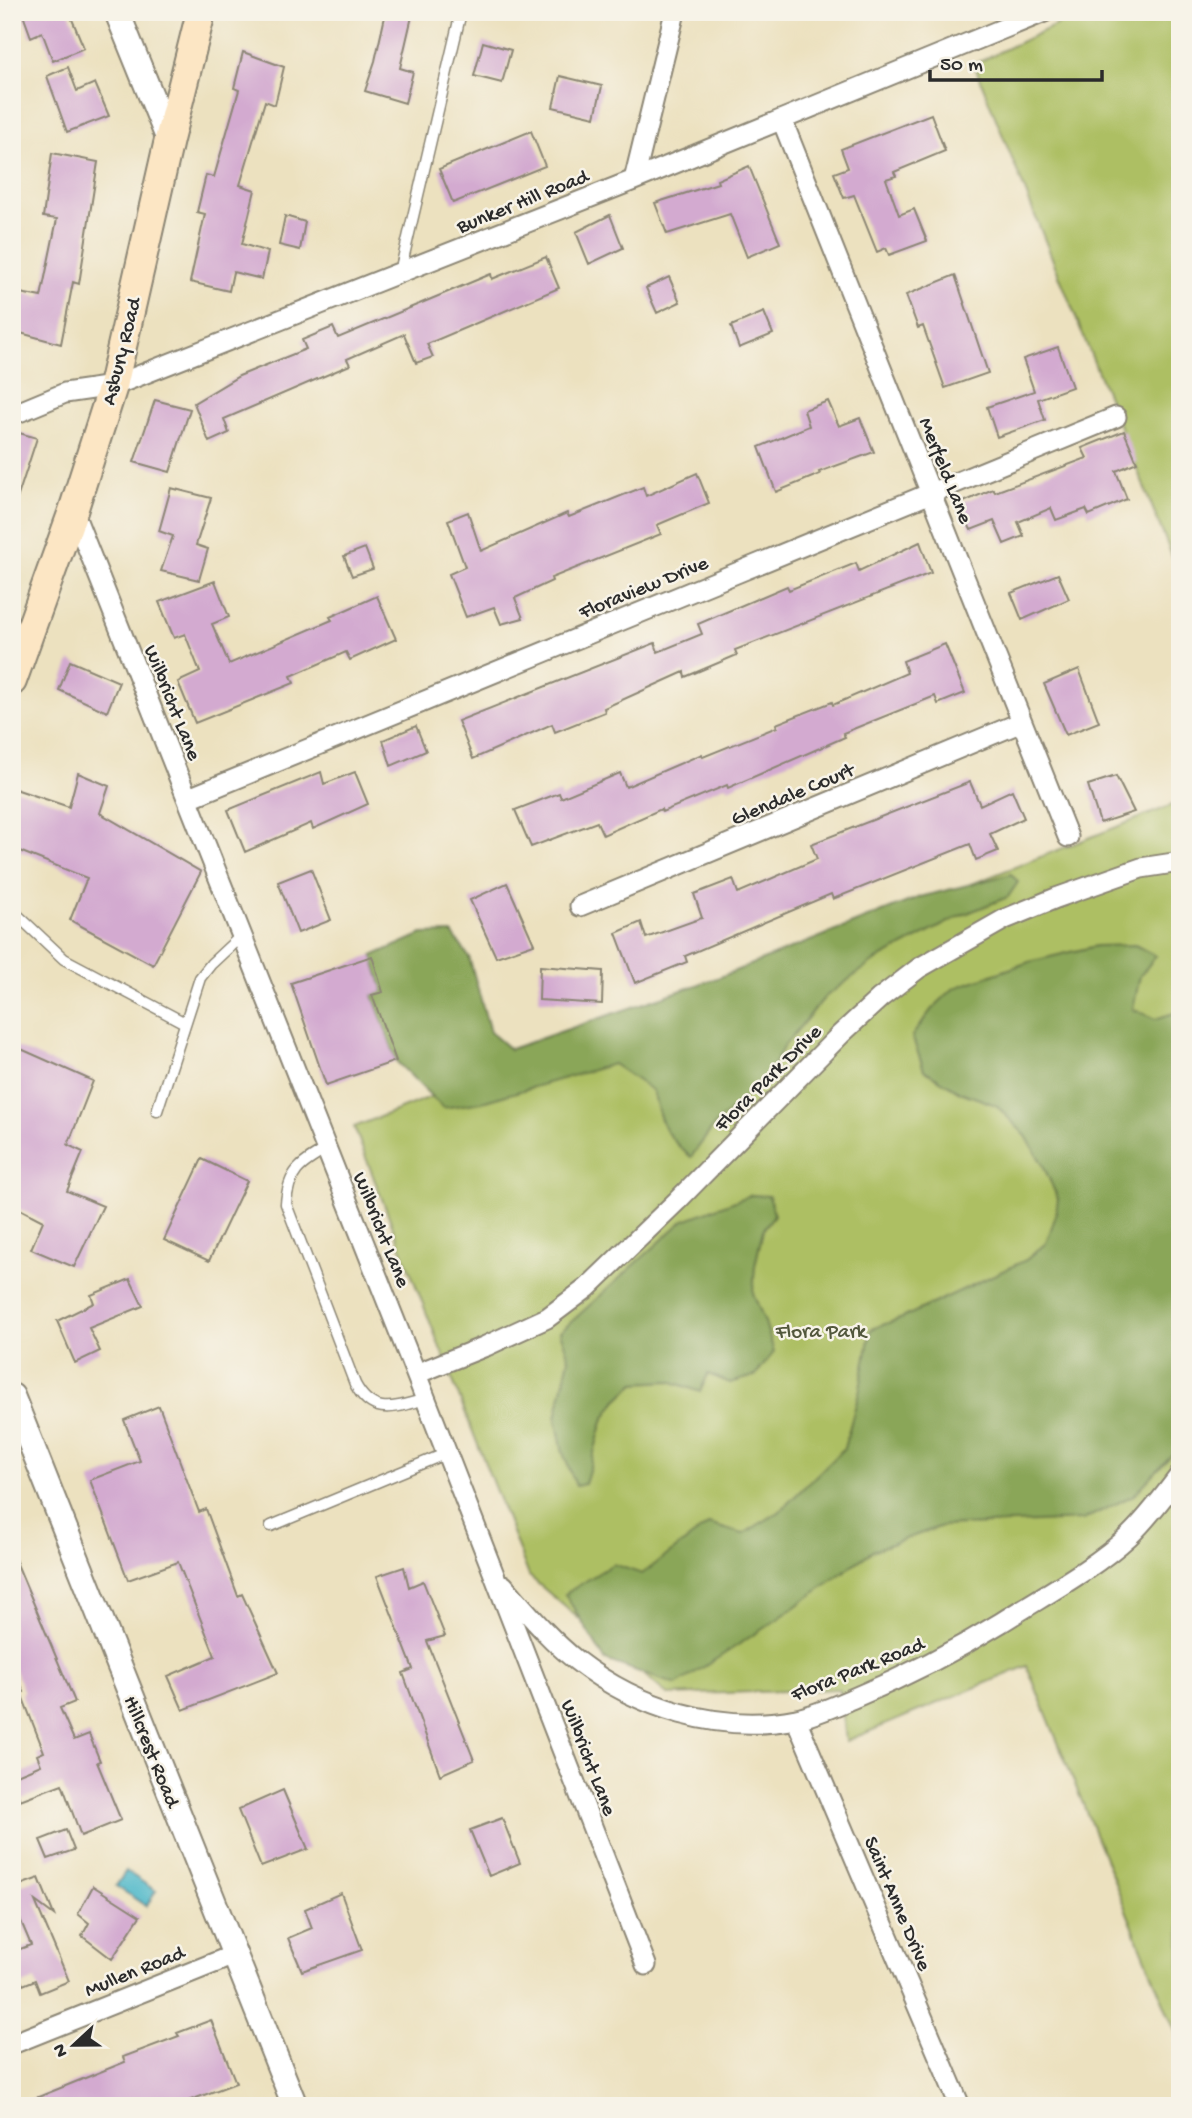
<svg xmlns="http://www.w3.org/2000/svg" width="1192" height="2118" viewBox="0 0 1192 2118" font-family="'Gochi Hand',sans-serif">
	<rect width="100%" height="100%" fill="#f7f3e8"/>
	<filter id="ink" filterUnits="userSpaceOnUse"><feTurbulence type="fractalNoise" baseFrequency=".0143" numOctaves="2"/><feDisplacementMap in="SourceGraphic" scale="14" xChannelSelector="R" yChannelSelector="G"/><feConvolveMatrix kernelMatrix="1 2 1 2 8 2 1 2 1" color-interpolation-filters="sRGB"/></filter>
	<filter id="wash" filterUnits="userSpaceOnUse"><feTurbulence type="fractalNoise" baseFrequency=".00686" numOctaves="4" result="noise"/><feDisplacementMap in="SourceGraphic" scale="28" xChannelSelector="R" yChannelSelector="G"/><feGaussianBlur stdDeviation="1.57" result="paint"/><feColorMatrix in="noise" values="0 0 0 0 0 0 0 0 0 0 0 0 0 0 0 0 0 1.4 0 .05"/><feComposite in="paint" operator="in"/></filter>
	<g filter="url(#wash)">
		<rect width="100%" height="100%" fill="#ece1bf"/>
		<!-- green -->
		<path fill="#adbf63" stroke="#6c7547" stroke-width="2" d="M 1083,12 L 1180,12 L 1180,576 L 974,64 Z
			M 1180,802 L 1180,2043 L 1027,1666 L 846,1741 L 840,1689 L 668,1695 L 529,1576 L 354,1127 Z"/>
		<!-- forest -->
		<path fill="#8aa659" stroke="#5a6842" stroke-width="2" d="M 1011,874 L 1018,882 L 1008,897 L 960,916 L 873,962 L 825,997 L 784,1046 L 765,1079 L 714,1126 L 691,1157 C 663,1134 661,1125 653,1091 L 613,1064 L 482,1102 L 443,1108 L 396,1061 L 372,995 L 383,991 L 372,956 L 422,934 L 452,933 L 469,957 L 490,1032 L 510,1049 L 720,977 L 920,897 Z
			M 1135,945 L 1156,956 L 1140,976 L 1133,1009 L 1155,1019 L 1180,1011 L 1180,1446 L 1134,1495 L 1083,1520 L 942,1526 L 874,1550 L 778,1619 L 676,1685 L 605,1660 L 565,1594 L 613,1564 L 642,1574 L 709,1524 L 743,1534 L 779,1512 L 844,1448 L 859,1393 L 871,1329 L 902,1318 L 1026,1260 L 1046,1243 L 1055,1218 L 1058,1199 L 1043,1165 L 1026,1136 L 996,1105 L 960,1092 L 924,1070 L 912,1036 L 932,1009 L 954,988 L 1029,962 L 1096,946 Z
			M 751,1195 L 769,1196 L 774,1215 L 763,1230 L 755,1266 L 753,1293 L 765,1322 L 774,1352 L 755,1376 L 730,1383 L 708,1374 L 700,1392 L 670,1381 L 635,1383 L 616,1401 L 603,1421 L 585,1484 L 576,1486 L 563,1453 L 556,1418 L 569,1358 L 560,1332 L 684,1220 Z"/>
		<!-- water -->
		<path fill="#4cb7c9" stroke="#3c717a" stroke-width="2" d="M 126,1871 L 156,1891 L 146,1906 L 116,1886 Z"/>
		<g id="blocks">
			<!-- building -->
			<path fill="#d3aad0" d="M 22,12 L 69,12 L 84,48 L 53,61 L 42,32 L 31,37 Z
				M 386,12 L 413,12 L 400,68 L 413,72 L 405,103 L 365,91 L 375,61 Z
				M 483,42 L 511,50 L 502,83 L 474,76 Z
				M 243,52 L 284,67 L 275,105 L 265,101 L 240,185 L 255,190 L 242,244 L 268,252 L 262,279 L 233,272 L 229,291 L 190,282 L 205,214 L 197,212 L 206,175 L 214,177 L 239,90 L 234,88 Z
				M 68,67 L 77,91 L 95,83 L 109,116 L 67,132 L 47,76 Z
				M 560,76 L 602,86 L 595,117 L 553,107 Z
				M 931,114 L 945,151 L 894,172 L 896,176 L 886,179 L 899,215 L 914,209 L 927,241 L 889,255 L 886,248 L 877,252 L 854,195 L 844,198 L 834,173 L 848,168 L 841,149 Z
				M 531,131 L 545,166 L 453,203 L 439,169 Z
				M 52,153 L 98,162 L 79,284 L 73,282 L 61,344 L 13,331 L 20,293 L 41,297 L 57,219 L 43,217 Z
				M 749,166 L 780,243 L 747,257 L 730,214 L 667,234 L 655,203 L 718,183 L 717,180 Z
				M 610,215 L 623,248 L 589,264 L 576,232 Z
				M 285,216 L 305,222 L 300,250 L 279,245 Z
				M 546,257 L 559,288 L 427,344 L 433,357 L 416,363 L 404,334 L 347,359 L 350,365 L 224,419 L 229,433 L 209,442 L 194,403 L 239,376 L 306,349 L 302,340 L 333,327 L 338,338 L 491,274 L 492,279 Z
				M 955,275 L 988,373 L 945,388 L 923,326 L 918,328 L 906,295 Z
				M 669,277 L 680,302 L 657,313 L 646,288 Z
				M 764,312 L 773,334 L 739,348 L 731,326 Z
				M 1058,347 L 1072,387 L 1038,399 L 1045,420 L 997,437 L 987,407 L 1034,391 L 1023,359 Z
				M 155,400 L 190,409 L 170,472 L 134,462 Z
				M 828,401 L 839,426 L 860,418 L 874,452 L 819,472 L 820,474 L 776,492 L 759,447 L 809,426 L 804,410 Z
				M 12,431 L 37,438 L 16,502 L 12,502 Z
				M 1124,431 L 1137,462 L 1116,471 L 1127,499 L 1089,515 L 1086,509 L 1056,520 L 1051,508 L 1018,522 L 1024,536 L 1004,544 L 994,521 L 971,530 L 959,504 L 993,489 L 995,492 L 1087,458 L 1082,448 Z
				M 697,473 L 709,503 L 657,525 L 661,534 L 551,578 L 552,581 L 515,598 L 523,618 L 501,624 L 494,607 L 466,617 L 449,574 L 465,567 L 448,520 L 468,512 L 481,551 L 567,513 L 569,517 L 643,487 L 646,496 Z
				M 171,488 L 211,498 L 196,545 L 208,549 L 199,580 L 161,571 L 173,536 L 159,531 Z
				M 920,542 L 931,573 L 735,650 L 737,655 L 685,677 L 684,672 L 604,708 L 605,712 L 555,732 L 552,724 L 473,759 L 458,721 L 655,643 L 658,652 L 702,634 L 698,624 L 787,586 L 789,590 L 856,563 L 859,571 Z
				M 365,548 L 373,569 L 352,576 L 344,556 Z
				M 1058,574 L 1069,599 L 1022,620 L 1011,593 Z
				M 215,581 L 229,617 L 212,624 L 229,664 L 332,620 L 330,617 L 377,596 L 396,639 L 350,660 L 346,652 L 291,676 L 294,683 L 195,723 L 178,682 L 200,672 L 185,634 L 174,638 L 159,602 Z
				M 945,644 L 965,693 L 938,704 L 935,696 L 843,733 L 845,737 L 728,788 L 727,785 L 662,812 L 661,809 L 603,835 L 597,822 L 531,847 L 515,810 L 559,793 L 561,798 L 620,773 L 626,787 L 702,754 L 703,757 L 777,727 L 776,724 L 832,702 L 833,705 L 907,673 L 903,661 Z
				M 70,661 L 119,682 L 107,712 L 59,690 Z
				M 1079,669 L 1099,722 L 1066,735 L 1044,684 Z
				M 416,726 L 426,751 L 391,766 L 383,740 Z
				M 321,772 L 324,784 L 355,772 L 368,804 L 313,829 L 311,823 L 245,852 L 228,810 Z
				M 78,773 L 109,786 L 100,813 L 201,872 L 153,965 L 70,920 L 87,878 L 12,848 L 12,788 L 69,807 Z
				M 1116,776 L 1134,812 L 1100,823 L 1088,785 Z
				M 970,782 L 980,805 L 1012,790 L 1024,818 L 990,834 L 998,851 L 976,860 L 970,844 L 833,899 L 831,894 L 685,956 L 687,962 L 635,983 L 616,933 L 641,922 L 646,938 L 702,918 L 694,894 L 733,879 L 738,893 L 817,859 L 811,844 Z
				M 311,869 L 331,920 L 298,933 L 278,882 Z
				M 507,883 L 534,944 L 496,957 L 470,900 Z
				M 372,956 L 383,992 L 372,995 L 396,1061 L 326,1085 L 291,983 Z
				M 540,966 L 603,971 L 602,1004 L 539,1000 Z
				M 12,1045 L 93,1081 L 68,1145 L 83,1152 L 67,1191 L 103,1206 L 74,1267 L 31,1249 L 43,1221 L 12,1205 Z
				M 202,1159 L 247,1181 L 209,1261 L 164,1240 Z
				M 130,1279 L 143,1306 L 89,1328 L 100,1351 L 75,1363 L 57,1321 L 94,1303 L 91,1295 Z
				M 159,1406 L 199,1512 L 206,1509 L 238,1596 L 242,1594 L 278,1673 L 183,1710 L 168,1676 L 215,1656 L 178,1562 L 128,1580 L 90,1480 L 140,1461 L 124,1420 Z
				M 12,1552 L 75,1702 L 60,1708 L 74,1740 L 89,1734 L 100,1761 L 97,1762 L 121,1820 L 81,1836 L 62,1784 L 20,1800 L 12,1780 L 12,1777 L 41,1765 L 37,1755 L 44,1752 L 21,1693 L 24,1692 L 12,1664 Z
				M 404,1567 L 409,1587 L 423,1581 L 445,1636 L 427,1641 L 474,1760 L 440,1775 L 403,1673 L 413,1669 L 377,1576 Z
				M 283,1790 L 308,1849 L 261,1867 L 238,1810 Z
				M 502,1818 L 520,1863 L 489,1876 L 470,1830 Z
				M 66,1830 L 74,1850 L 48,1859 L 40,1840 Z
				M 39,1878 L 54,1915 L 35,1901 L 69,1981 L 40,1993 L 35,1980 L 23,1985 L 12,1960 L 12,1952 L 31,1945 L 12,1900 L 12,1888 Z
				M 93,1886 L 140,1916 L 112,1959 L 82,1936 L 89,1923 L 78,1914 Z
				M 341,1893 L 362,1950 L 302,1971 L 288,1938 L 312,1928 L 305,1909 Z
				M 211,2020 L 236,2083 L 175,2106 L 16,2106 L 125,2062 L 123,2057 L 179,2036 L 177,2033 Z"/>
		</g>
	</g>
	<g filter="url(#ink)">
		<use href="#blocks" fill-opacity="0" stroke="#8c8675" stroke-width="2"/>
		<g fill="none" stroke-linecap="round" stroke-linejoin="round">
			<!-- service casing -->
			<g stroke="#8c8675" stroke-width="13">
				<path id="service" d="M 400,272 L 461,12
					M 12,910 L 64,959 L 185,1023
					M 157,1111 L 200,978 L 211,964 L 242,935
					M 327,1149 C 300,1164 288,1172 286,1204 L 355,1384 C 373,1418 395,1407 426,1399
					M 271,1526 L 447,1453"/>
			</g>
			<!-- minor casing -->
			<g stroke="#8c8675" stroke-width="23">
				<path id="minor" d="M 782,120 L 1068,837
					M 634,180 L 675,12
					M 12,415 L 65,393 L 113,386 L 634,180 L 1044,12
					M 73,511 L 416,1374 L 646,1965
					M 189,798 L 1116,417
					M 580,906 L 1022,722
					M 416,1374 L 486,1346 L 547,1318 L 587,1288 L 677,1201 L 841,1034 L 880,998 L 919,968 L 1005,919 L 1056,898 L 1141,868 L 1180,862
					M 503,1585 C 527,1612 549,1639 577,1661 C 638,1708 719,1734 796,1719 C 816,1715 837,1705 856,1697 C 907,1676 955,1651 1002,1622 C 1044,1595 1092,1570 1129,1536 C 1148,1518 1164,1496 1180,1475
					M 796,1719 L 960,2106
					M 12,2044 L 234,1955"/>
			</g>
			<!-- tertiary casing -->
			<g stroke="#8c8675" stroke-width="28">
				<path id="tertiary" d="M 117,12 L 169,140
					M 12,1396 L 295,2106"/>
			</g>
			<!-- secondary casing -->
			<g stroke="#8c8675" stroke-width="32">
				<path id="secondary" d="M 12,681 L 73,511 L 113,386 L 169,140 L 201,12"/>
			</g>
			<!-- service -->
			<use href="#service" stroke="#fff" stroke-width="10"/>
			<!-- minor -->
			<use href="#minor" stroke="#fff" stroke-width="19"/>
			<!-- tertiary -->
			<use href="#tertiary" stroke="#fff" stroke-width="24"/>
			<!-- secondary -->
			<use href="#secondary" stroke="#fce6c4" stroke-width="28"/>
		</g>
	</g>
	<g text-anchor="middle" stroke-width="5" stroke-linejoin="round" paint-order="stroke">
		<!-- street labels -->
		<g font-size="21" fill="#2b2b2b" stroke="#f7f3e8">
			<text transform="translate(522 200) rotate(-22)" y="7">Bunker Hill Road</text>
			<text transform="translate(120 351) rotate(-76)" y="7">Asbury Road</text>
			<text transform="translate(947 470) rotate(68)" y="7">Merfeld Lane</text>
			<text transform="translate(643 586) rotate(-22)" y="7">Floraview Drive</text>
			<text transform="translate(174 702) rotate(68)" y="7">Wilbricht Lane</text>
			<text transform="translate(792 793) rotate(-23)" y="7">Glendale Court</text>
			<text transform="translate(767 1077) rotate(-45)" y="7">Flora Park Drive</text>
			<text transform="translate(383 1229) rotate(68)" y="7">Wilbricht Lane</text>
			<text transform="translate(857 1668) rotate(-22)" y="7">Flora Park Road</text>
			<text transform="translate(153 1751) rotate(68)" y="7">Hillcrest Road</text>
			<text transform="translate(590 1757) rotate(69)" y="7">Wilbricht Lane</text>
			<text transform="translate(899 1903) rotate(67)" y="7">Saint Anne Drive</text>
			<text transform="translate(134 1970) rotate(-22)" y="7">Mullen Road</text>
		</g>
		<!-- park labels -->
		<g font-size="21" fill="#52573c" stroke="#f7f3e8">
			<text x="821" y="1337">Flora Park</text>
		</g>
	</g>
	<!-- margin -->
	<rect width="1192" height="2118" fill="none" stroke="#f7f3e8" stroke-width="42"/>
	<!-- north arrow -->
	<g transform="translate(74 2045) rotate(248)" stroke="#f7f3e8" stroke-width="5" paint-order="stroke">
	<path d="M0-5L12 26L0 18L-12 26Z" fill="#2b2b2b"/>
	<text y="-10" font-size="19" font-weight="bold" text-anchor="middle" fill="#2b2b2b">N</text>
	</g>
	<!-- scale -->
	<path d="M930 70v10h172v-10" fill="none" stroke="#2b2b2b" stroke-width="3.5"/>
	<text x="940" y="70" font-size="21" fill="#2b2b2b" stroke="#f7f3e8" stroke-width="5" paint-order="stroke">50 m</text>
</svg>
